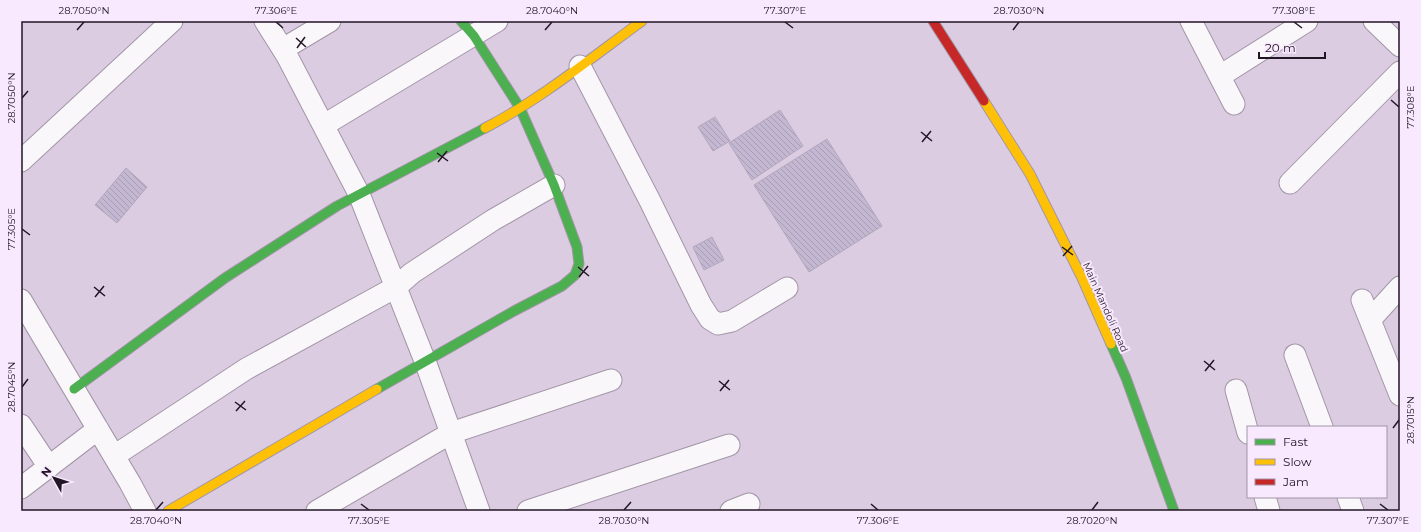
<svg xmlns="http://www.w3.org/2000/svg" width="1421" height="532" viewBox="0 0 1421 532" font-family="Montserrat,sans-serif">
	<defs>
		<pattern id="building-back-hatch" width="6" height="6" patternUnits="userSpaceOnUse"><rect width="6" height="6" fill="#c3b7d2"/><path d="M-1 5l2 2M0 0l6 6M5-1l2 2" fill="none" stroke="#a79db4"/></pattern>
	</defs>
	<rect width="100%" height="100%" fill="#dccce2"/>
	<!-- building -->
	<path fill="url(#building-back-hatch)" stroke="#b1a8ba" d="M 780,110 L 803,146 L 752,180 L 729,143 Z
		M 715,117 L 730,141 L 713,151 L 698,127 Z
		M 827,139 L 882,226 L 809,272 L 754,185 Z
		M 126,168 L 147,187 L 117,223 L 95,205 Z
		M 712,237 L 724,260 L 704,270 L 693,247 Z"/>
	<g fill="none" stroke-linecap="round" stroke-linejoin="round">
		<!-- street casing -->
		<g stroke="#a296a7" stroke-width="23">
			<path id="street" d="M 265,21 L 287,56 L 359,194 L 425,361 L 479,511
				M 1191,21 L 1234,104
				M 1374,21 L 1400,46
				M 283,49 L 330,21
				M 580,66 L 650,201 L 701,305 L 710,319 L 718,324 L 732,321 L 787,288
				M 1220,76 L 1307,21
				M 324,125 L 497,21
				M 21,161 L 172,21
				M 1290,183 L 1400,72
				M 21,300 L 130,483 L 145,511
				M 1362,300 L 1400,395
				M 1370,320 L 1400,287
				M 1295,355 L 1322,427
				M 1236,390 L 1248,433
				M 21,425 L 49,467
				M 114,456 L 246,369 L 396,287 L 412,273 L 493,220 L 554,185
				M 21,488 L 98,429
				M 1265,497 L 1269,511
				M 1348,497 L 1353,511
				M 317,511 L 451,433 L 611,380
				M 528,511 L 729,445
				M 731,511 L 749,504"/>
		</g>
		<!-- fast casing -->
		<g stroke="#a296a7" stroke-width="11">
			<path id="fast" d="M 1111,344 L 1126,378 L 1174,511
				M 74,389 L 225,278 L 337,206 L 485,128
				M 377,389 L 514,311 L 562,286 L 575,275 L 579,264 L 577,247 L 554,185 L 520,108 L 474,36 L 461,21"/>
		</g>
		<!-- slow casing -->
		<g stroke="#a296a7" stroke-width="11">
			<path id="slow" d="M 984,101 L 1030,174 L 1082,278 L 1111,344
				M 485,128 C 541,99 591,58 642,21
				M 168,511 L 377,389"/>
		</g>
		<!-- jam casing -->
		<g stroke="#a296a7" stroke-width="11">
			<path id="jam" d="M 933,21 L 984,101"/>
		</g>
		<!-- street -->
		<use href="#street" stroke="#faf7fb" stroke-width="21"/>
		<!-- fast -->
		<use href="#fast" stroke="#4caf50" stroke-width="9"/>
		<!-- slow -->
		<use href="#slow" stroke="#ffc107" stroke-width="9"/>
		<!-- jam -->
		<use href="#jam" stroke="#c62828" stroke-width="9"/>
	</g>
	<!-- ticks -->
	<path fill="none" stroke="#211625" stroke-width="1.5" d="M 276,22 L 283,28M 785,22 L 793,28M 1294,22 L 1302,28M 77,30 L 84,22M 545,30 L 552,22M 1013,30 L 1019,22M 296,38 L 306,47M 297,48 L 305,37M 22,98 L 28,91M 1391,100 L 1399,107M 921,132 L 932,141M 922,142 L 931,131M 437,153 L 448,161M 438,162 L 447,151M 22,229 L 30,235M 1062,247 L 1073,255M 1063,256 L 1072,246M 578,267 L 589,276M 579,277 L 588,266M 94,287 L 105,296M 95,297 L 104,286M 1204,361 L 1215,370M 1205,371 L 1214,360M 719,381 L 730,390M 22,387 L 28,379M 720,391 L 729,380M 235,402 L 246,410M 236,411 L 245,401M 1393,428 L 1399,420M 361,504 L 369,510M 871,504 L 878,510M 1380,504 L 1388,510M 156,510 L 163,502M 624,510 L 631,502M 1092,510 L 1098,502"/>
	<g text-anchor="middle" stroke-width="4" stroke-linejoin="round" paint-order="stroke">
		<!-- street labels -->
		<g font-size="10" fill="#211625" stroke="#f8e9fe">
			<text transform="translate(1106 307) rotate(66)" y="4">Main Mandoli Road</text>
		</g>
	</g>
	<!-- border -->
	<rect width="1421" height="532" fill="none" stroke="#f8e9fe" stroke-width="44"/>
	<!-- legend -->
	<rect x="1247" y="426" width="140" height="72" fill="#f8e9fe" stroke="#a295a7"/>
	<rect x="1255" y="439" width="20" height="6" fill="#4caf50" stroke="#a295a7"/>
	<text x="1283" y="446" font-size="12" fill="#211625">Fast</text>
	<rect x="1255" y="459" width="20" height="6" fill="#ffc107" stroke="#a295a7"/>
	<text x="1283" y="466" font-size="12" fill="#211625">Slow</text>
	<rect x="1255" y="479" width="20" height="6" fill="#c62828" stroke="#a295a7"/>
	<text x="1283" y="486" font-size="12" fill="#211625">Jam</text>
	<!-- north arrow -->
	<g transform="translate(54 478) rotate(309)" stroke="#f8e9fe" stroke-width="3" paint-order="stroke">
	<path d="M0-3L7 15L0 10L-7 15Z" fill="#211625"/>
	<text y="-6" font-size="11" font-weight="bold" text-anchor="middle" fill="#211625">N</text>
	</g>
	<!-- scale -->
	<path d="M1259 52v6h66v-6" fill="none" stroke="#211625" stroke-width="2"/>
	<text x="1265" y="52" font-size="12" fill="#211625" stroke="#f8e9fe" stroke-width="3" paint-order="stroke">20 m</text>
	<rect x="22" y="22" width="1377" height="488" fill="none" stroke="#211625" stroke-width="1.5"/>
	<g font-size="10" text-anchor="middle" fill="#211625">
		<text x="84" y="14">28.7050°N</text>
		<text x="276" y="14">77.306°E</text>
		<text x="552" y="14">28.7040°N</text>
		<text x="785" y="14">77.307°E</text>
		<text x="1019" y="14">28.7030°N</text>
		<text x="1294" y="14">77.308°E</text>
		<text transform="translate(11 98) rotate(-90)" y="4">28.7050°N</text>
		<text transform="translate(1410 107) rotate(-90)" y="4">77.308°E</text>
		<text transform="translate(11 229) rotate(-90)" y="4">77.305°E</text>
		<text transform="translate(11 387) rotate(-90)" y="4">28.7045°N</text>
		<text transform="translate(1410 420) rotate(-90)" y="4">28.7015°N</text>
		<text x="156" y="524">28.7040°N</text>
		<text x="369" y="524">77.305°E</text>
		<text x="624" y="524">28.7030°N</text>
		<text x="878" y="524">77.306°E</text>
		<text x="1092" y="524">28.7020°N</text>
		<text x="1388" y="524">77.307°E</text>
	</g>
</svg>
